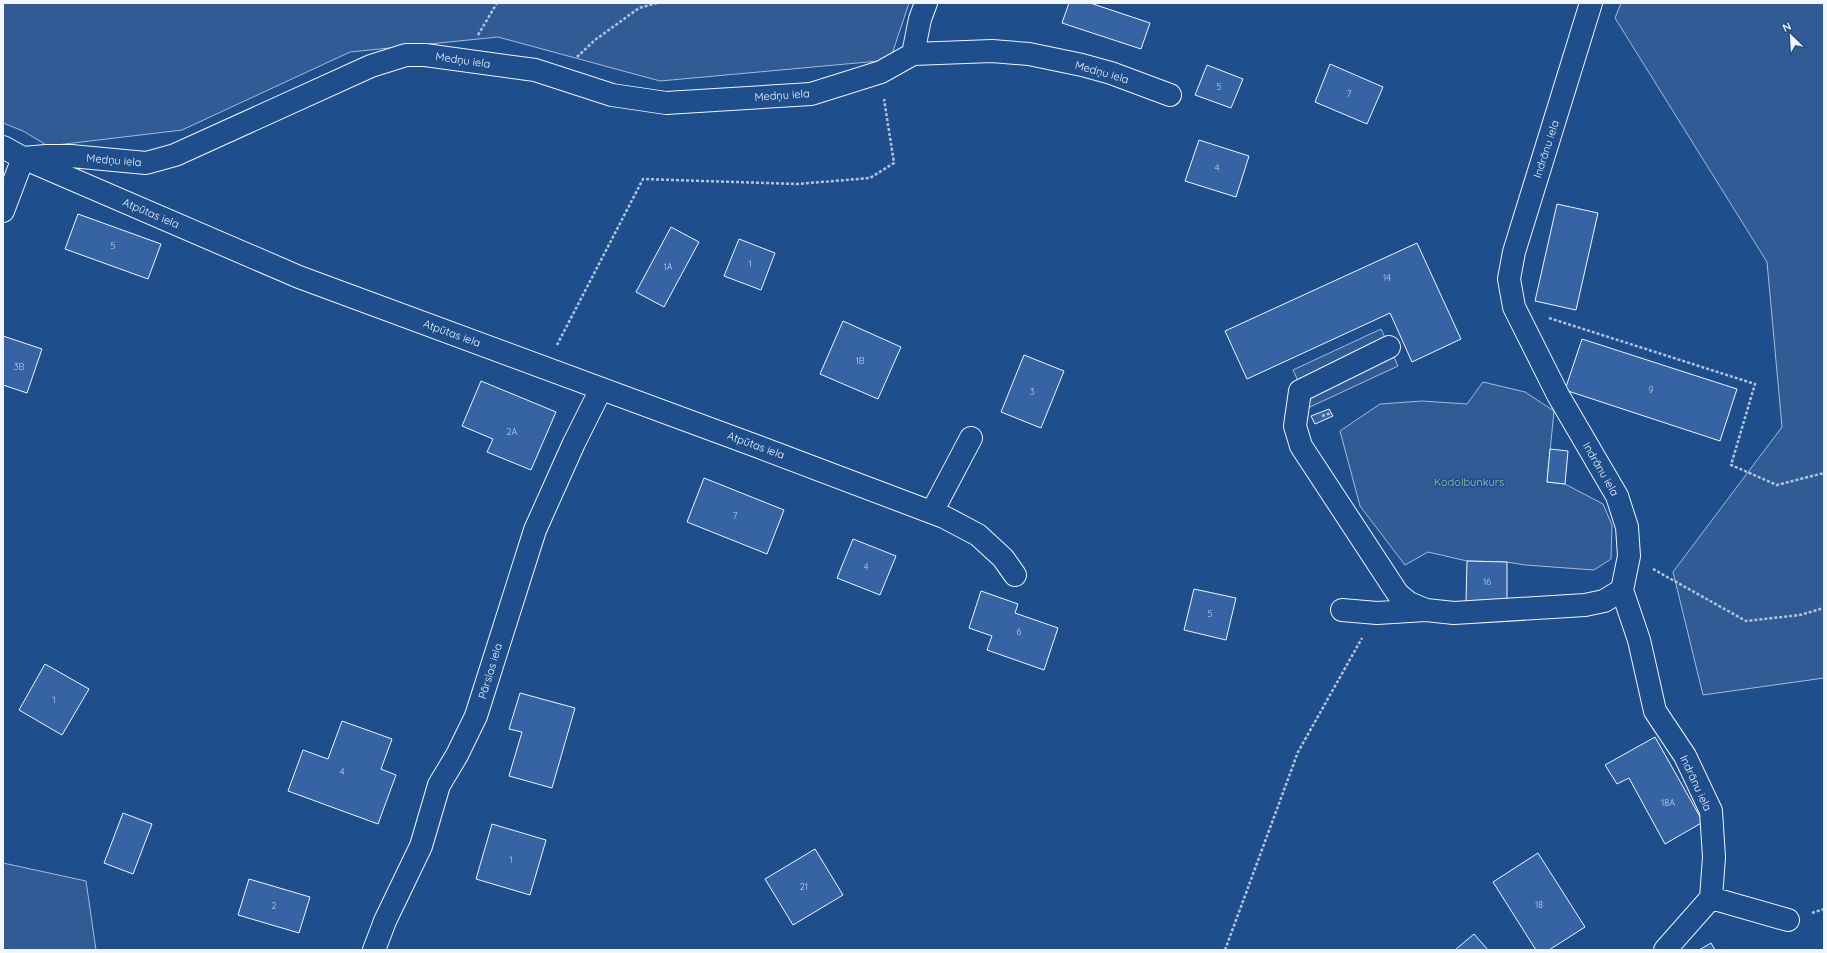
<svg xmlns="http://www.w3.org/2000/svg" width="1827" height="953" viewBox="0 0 1827 953" font-family="Quicksand,sans-serif">
	<rect width="100%" height="100%" fill="#1f4e8c"/>
	<!-- built -->
	<path fill="#305b95" stroke="#a8bbd7" d="M 3,3 L 909,3 L 890,60 L 660,81 L 498,37 L 350,52 L 182,130 L 48,146 L 23,131 L 3,123 Z
		M 1621,3 L 1824,3 L 1824,678 L 1703,695 L 1673,572 L 1782,427 L 1767,262 L 1615,18 Z
		M 1381,329 L 1398,366 L 1310,407 L 1293,370 Z
		M 1483,382 L 1525,392 L 1554,411 L 1547,482 L 1565,484 L 1603,504 L 1612,525 L 1611,559 L 1594,570 L 1525,565 L 1507,562 L 1467,561 L 1428,552 L 1405,565 L 1360,506 L 1340,431 L 1380,404 L 1422,401 L 1467,404 Z
		M 3,863 L 86,881 L 96,950 L 3,950 Z"/>
	<!-- building -->
	<path fill="#3563a3" stroke="#f2f6ff" d="M 1069,3 L 1090,3 L 1150,23 L 1141,49 L 1062,23 Z
		M 1330,64 L 1383,87 L 1367,124 L 1315,102 Z
		M 1207,65 L 1243,79 L 1231,108 L 1195,95 Z
		M 1199,140 L 1249,156 L 1236,197 L 1185,181 Z
		M 1557,204 L 1598,213 L 1576,310 L 1535,301 Z
		M 78,214 L 161,244 L 148,279 L 65,249 Z
		M 671,227 L 699,242 L 664,307 L 636,292 Z
		M 739,239 L 775,253 L 761,290 L 724,276 Z
		M 1417,243 L 1461,339 L 1412,362 L 1390,313 L 1247,379 L 1225,331 Z
		M 843,321 L 901,347 L 878,399 L 820,374 Z
		M 3,336 L 42,349 L 27,393 L 3,385 Z
		M 1582,339 L 1737,389 L 1720,441 L 1565,390 Z
		M 1024,355 L 1064,371 L 1041,428 L 1001,412 Z
		M 481,381 L 556,412 L 531,470 L 487,452 L 493,439 L 462,426 Z
		M 1329,409 L 1333,416 L 1315,424 L 1311,416 Z
		M 1550,449 L 1568,451 L 1565,484 L 1547,482 Z
		M 704,478 L 784,510 L 767,554 L 687,522 Z
		M 853,539 L 896,556 L 880,595 L 837,578 Z
		M 1467,561 L 1507,562 L 1507,603 L 1466,602 Z
		M 1194,589 L 1236,598 L 1226,640 L 1184,630 Z
		M 981,591 L 1018,604 L 1015,613 L 1058,628 L 1044,670 L 987,650 L 992,636 L 969,628 Z
		M 45,664 L 89,689 L 62,735 L 19,710 Z
		M 520,693 L 575,708 L 552,788 L 509,776 L 522,732 L 509,729 Z
		M 342,721 L 392,739 L 381,769 L 396,775 L 378,824 L 288,791 L 303,750 L 328,759 Z
		M 1655,737 L 1703,822 L 1665,844 L 1629,778 L 1617,784 L 1605,765 Z
		M 123,813 L 152,824 L 133,874 L 104,863 Z
		M 492,824 L 546,840 L 530,895 L 476,879 Z
		M 815,849 L 843,895 L 793,925 L 765,879 Z
		M 1538,853 L 1585,927 L 1549,950 L 1536,950 L 1493,882 Z
		M 249,879 L 310,897 L 299,933 L 238,915 Z
		M 1474,934 L 1488,950 L 1455,950 Z
		M 1711,943 L 1715,950 L 1699,950 Z"/>
	<g fill="none" stroke-linecap="round" stroke-linejoin="round">
		<!-- minor casing -->
		<g stroke="#f2f6ff" stroke-width="24">
			<path id="minor" d="M 1591,3 L 1514,252 L 1509,279 L 1514,307 L 1558,395 L 1617,496 L 1627,527 L 1629,556 L 1622,590 L 1639,640 L 1655,711 L 1685,756 L 1711,811 L 1714,857 L 1711,898 L 1665,950
				M 913,54 L 920,19 L 926,3
				M 3,147 L 23,158 L 299,277 L 759,447 L 944,517 L 978,535 L 1003,558 L 1015,575
				M 3,211 L 23,158 L 46,156 L 71,156 L 146,163 L 175,155 L 371,66 L 406,55 L 425,55 L 535,70 L 612,95 L 666,103 L 811,94 L 881,72 L 913,54 L 992,51 L 1029,54 L 1082,65 L 1111,73 L 1170,95
				M 1389,347 L 1300,391 L 1295,426 L 1301,446 L 1398,594 L 1409,603 L 1426,610 L 1454,613 L 1585,605 L 1604,601 L 1622,590
				M 932,512 L 971,438
				M 1342,610 L 1377,613 L 1426,610
				M 1711,898 L 1788,920
				M 374,950 L 385,921 L 421,846 L 439,785 L 457,755 L 476,716 L 535,530 L 574,443 L 601,389"/>
		</g>
		<!-- path -->
		<path stroke="#b3c4dc" stroke-width="2.5" stroke-dasharray="3 2" stroke-linecap="butt" d="M 478,35 L 497,3
			M 577,57 L 595,40 L 639,8 L 657,3
			M 1549,318 L 1755,384 L 1731,465 L 1777,485 L 1824,473
			M 557,345 L 643,179 L 797,184 L 870,178 L 894,163 L 884,99
			M 1322,416 L 1331,413
			M 1653,569 L 1746,621 L 1800,615 L 1824,608
			M 1812,913 L 1824,909
			M 1225,950 L 1298,752 L 1362,638"/>
		<!-- minor -->
		<use href="#minor" stroke="#1f4e8c" stroke-width="22"/>
	</g>
	<g text-anchor="middle" stroke-width="3" stroke-linejoin="round" paint-order="stroke">
		<!-- number labels -->
		<g font-size="9" fill="#c3d1e8">
			<text x="1219" y="90">5</text>
			<text x="1349" y="97">7</text>
			<text x="1217" y="171">4</text>
			<text x="113" y="249">5</text>
			<text x="750" y="267">1</text>
			<text x="668" y="270">1A</text>
			<text x="1387" y="281">14</text>
			<text x="860" y="364">1B</text>
			<text x="19" y="370">3B</text>
			<text x="1651" y="393">9</text>
			<text x="1032" y="395">3</text>
			<text x="512" y="435">2A</text>
			<text x="735" y="519">7</text>
			<text x="866" y="570">4</text>
			<text x="1487" y="585">16</text>
			<text x="1210" y="617">5</text>
			<text x="1019" y="635">6</text>
			<text x="54" y="703">1</text>
			<text x="342" y="775">4</text>
			<text x="1668" y="806">18A</text>
			<text x="511" y="863">1</text>
			<text x="804" y="890">21</text>
			<text x="1539" y="908">18</text>
			<text x="274" y="909">2</text>
		</g>
		<!-- street labels -->
		<g font-size="11" fill="#f2f6ff" stroke="#1f4e8c">
			<text transform="translate(463 60) rotate(8)" y="4">Medņu iela</text>
			<text transform="translate(1102 72) rotate(16)" y="4">Medņu iela</text>
			<text transform="translate(782 95) rotate(-4)" y="4">Medņu iela</text>
			<text transform="translate(1546 149) rotate(-72)" y="4">Indrānu iela</text>
			<text transform="translate(114 160) rotate(5)" y="4">Medņu iela</text>
			<text transform="translate(151 213) rotate(23)" y="4">Atpūtas iela</text>
			<text transform="translate(452 333) rotate(20)" y="4">Atpūtas iela</text>
			<text transform="translate(756 445) rotate(20)" y="4">Atpūtas iela</text>
			<text transform="translate(1601 469) rotate(60)" y="4">Indrānu iela</text>
			<text transform="translate(490 671) rotate(-73)" y="4">Pārslas iela</text>
			<text transform="translate(1696 783) rotate(65)" y="4">Indrānu iela</text>
		</g>
		<!-- park labels -->
		<g font-size="11" fill="#97c8a6" stroke="#1f4e8c">
			<text x="1469" y="486">Kodolbunkurs</text>
		</g>
	</g>
	<!-- border -->
	<rect width="1827" height="953" fill="none" stroke="#f2f6ff" stroke-width="8"/>
	<!-- north arrow -->
	<g transform="translate(1791 36) rotate(335)" stroke="#1f4e8c" stroke-width="3" paint-order="stroke">
	<path d="M0-3L7 15L0 10L-7 15Z" fill="#f2f6ff"/>
	<text y="-6" font-size="11" font-weight="bold" text-anchor="middle" fill="#f2f6ff">N</text>
	</g>
</svg>
